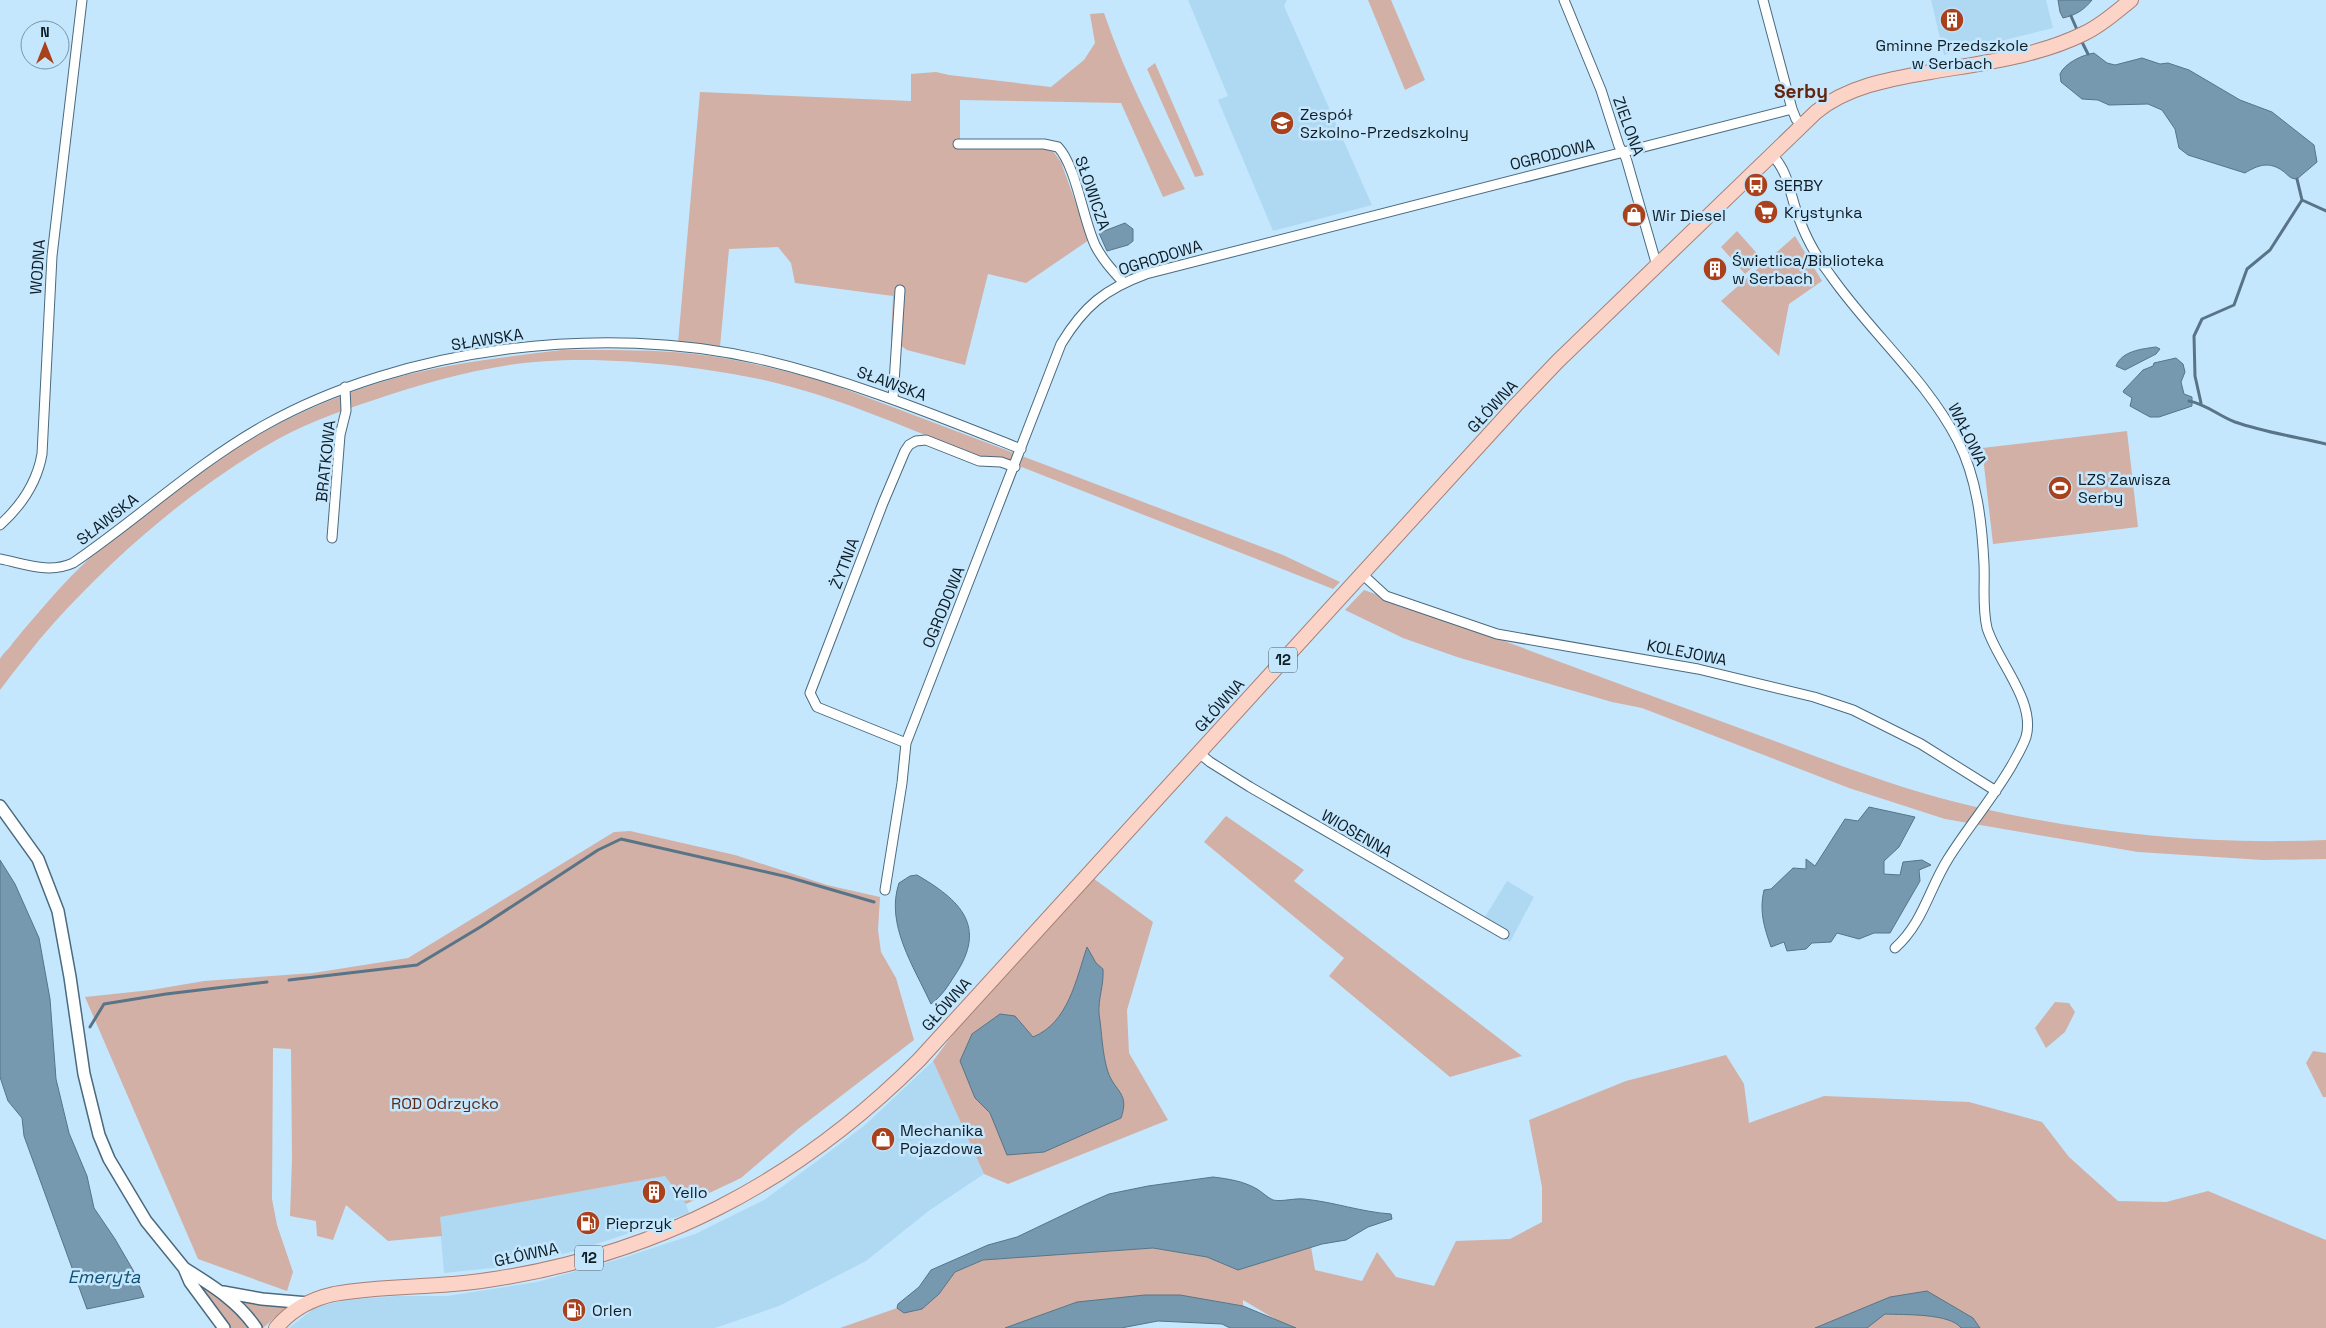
<svg xmlns="http://www.w3.org/2000/svg" width="2326" height="1328" viewBox="0 0 2326 1328" font-family="'Space Grotesk',sans-serif">
	<rect width="100%" height="100%" fill="#c4e7fe"/>
	<!-- built -->
	<path fill="#afd9f3" d="M 1188,0 L 1287,0 L 1284,6 L 1372,205 L 1273,231 L 1218,100 L 1228,96 Z
		M 1931,0 L 2046,0 L 2053,28 L 1944,55 Z
		M 1507,881 L 1534,897 L 1510,942 L 1480,925 Z
		M 933,1061 L 984,1174 L 930,1210 L 866,1261 L 779,1306 L 715,1328 L 289,1328 L 316,1307 L 346,1300 L 396,1296 L 447,1296 L 537,1282 L 623,1258 L 695,1234 L 764,1200 L 813,1164 L 865,1125 Z
		M 665,1176 L 686,1204 L 689,1213 L 576,1251 L 503,1267 L 444,1273 L 439,1217 Z"/>
	<!-- green -->
	<path fill="#d2b0a5" d="M 1368,0 L 1391,0 L 1425,80 L 1405,90 Z
		M 1104,13 C 1125,75 1155,132 1185,189 L 1163,197 L 1121,103 L 960,100 L 960,146 L 1041,147 L 1053,151 L 1061,162 L 1089,240 L 1026,283 L 988,274 L 965,365 L 907,350 L 891,339 L 893,296 L 795,283 L 791,263 L 778,247 L 729,249 L 720,347 L 678,343 L 700,92 L 911,101 L 911,74 L 936,72 L 949,75 L 1051,87 L 1084,60 L 1095,43 L 1090,14 Z
		M 1155,63 L 1204,175 L 1195,177 L 1147,69 Z
		M 1737,231 L 1762,259 L 1745,274 L 1721,247 Z
		M 1795,236 L 1822,281 L 1789,304 L 1779,356 L 1721,301 Z
		M 562,350 C 609,350 657,349 703,355 C 746,361 787,371 829,383 L 1283,555 L 1340,582 L 1333,589 L 1001,459 L 985,459 C 913,431 840,397 764,380 C 689,364 585,353 509,365 C 464,372 417,385 374,400 C 337,412 299,426 266,446 C 187,493 114,556 53,624 C 34,645 17,668 0,690 C 0,681 0,667 0,659 C 2,654 9,649 12,644 C 28,624 44,606 61,587 C 146,496 274,411 395,378 C 450,363 506,357 562,350 Z
		M 2127,431 L 2138,527 L 1993,544 L 1982,448 Z
		M 1364,590 C 1490,635 1616,683 1742,729 C 1819,757 1896,789 1976,807 C 2091,834 2209,845 2326,840 L 2326,859 L 2263,860 L 2138,852 L 1945,819 L 1849,788 L 1642,708 L 1612,702 L 1457,657 L 1403,638 L 1345,610 Z
		M 1226,816 L 1304,870 L 1294,881 L 1522,1056 L 1450,1077 L 1329,976 L 1344,958 L 1204,842 Z
		M 630,831 L 735,855 L 827,885 L 880,897 L 878,930 L 881,952 L 896,978 L 914,1040 L 798,1129 L 741,1178 L 686,1204 L 665,1176 L 440,1217 L 442,1236 L 388,1241 L 346,1205 L 333,1240 L 317,1236 L 316,1221 L 290,1216 L 292,1159 L 291,1049 L 273,1048 L 272,1199 L 277,1225 L 293,1272 L 287,1291 L 198,1259 L 85,997 L 151,990 L 204,981 L 313,973 L 408,958 L 614,832 Z
		M 1086,873 L 1153,922 L 1127,1010 L 1129,1053 L 1168,1120 L 1008,1184 L 984,1174 L 933,1061 L 1011,957 Z
		M 2055,1002 L 2069,1003 L 2075,1012 L 2065,1032 L 2046,1048 L 2035,1028 Z
		M 2313,1051 L 2326,1053 L 2326,1097 L 2323,1097 L 2306,1063 Z
		M 1726,1055 L 1744,1084 L 1749,1123 L 1824,1096 L 1969,1102 L 2042,1122 L 2069,1157 L 2118,1201 L 2166,1202 L 2208,1191 L 2326,1240 L 2326,1328 L 1290,1328 L 1243,1300 L 1243,1306 L 1180,1295 L 1145,1295 L 1077,1302 L 1005,1328 L 840,1328 L 897,1308 L 904,1313 L 939,1294 L 955,1272 L 983,1260 L 1153,1248 L 1207,1257 L 1238,1270 L 1311,1247 L 1315,1270 L 1362,1281 L 1377,1252 L 1396,1277 L 1434,1286 L 1456,1241 L 1510,1239 L 1542,1222 L 1542,1187 L 1529,1120 L 1626,1081 Z
		M 192,1279 L 205,1284 L 251,1328 L 231,1328 Z
		M 236,1298 L 289,1305 L 263,1328 Z"/>
	<!-- water -->
	<path fill="#7799af" stroke="#587486" d="M 2058,0 L 2092,0 C 2084,10 2076,15 2063,18 L 2060,12 Z
		M 2094,53 L 2107,63 L 2115,65 L 2142,58 L 2160,64 L 2168,63 L 2189,70 L 2240,100 L 2272,112 L 2314,145 L 2317,162 L 2297,179 C 2290,179 2288,175 2283,171 C 2269,161 2258,165 2245,173 L 2188,155 L 2179,148 L 2175,129 L 2162,110 L 2148,104 L 2109,105 L 2098,100 L 2082,99 L 2061,82 L 2060,74 C 2065,63 2082,55 2094,53 Z
		M 1125,223 L 1133,229 L 1133,241 L 1128,245 L 1107,251 L 1099,233 Z
		M 2156,347 L 2160,349 L 2156,354 L 2125,370 L 2116,366 C 2122,351 2141,349 2156,347 Z
		M 2176,358 L 2183,364 L 2185,372 L 2181,382 L 2184,394 L 2192,397 L 2192,406 L 2159,417 L 2150,417 L 2130,406 L 2132,398 L 2123,392 L 2124,390 L 2143,370 L 2153,366 L 2154,363 Z
		M 1869,807 L 1915,817 L 1899,847 L 1884,861 L 1884,874 L 1900,875 L 1903,862 L 1922,860 L 1931,865 L 1919,870 L 1920,881 L 1890,933 L 1874,933 L 1859,939 L 1837,933 L 1831,942 L 1812,943 L 1806,949 L 1787,951 L 1784,942 L 1771,947 C 1764,927 1759,911 1764,890 L 1771,889 L 1793,868 L 1806,869 L 1806,859 L 1815,866 L 1845,819 L 1858,821 Z
		M 0,860 L 15,884 L 39,938 L 50,999 L 56,1079 L 69,1133 L 87,1176 L 94,1208 L 115,1239 L 133,1270 L 144,1297 L 87,1309 L 24,1136 L 22,1118 L 8,1101 L 0,1077 Z
		M 917,875 C 960,900 988,926 955,975 C 948,986 942,996 931,1004 C 914,967 885,924 899,883 L 910,876 Z
		M 1087,947 L 1096,963 L 1103,969 C 1104,986 1098,998 1099,1014 C 1102,1032 1102,1054 1108,1072 C 1115,1092 1130,1093 1121,1118 L 1044,1152 L 1007,1155 L 990,1113 L 975,1098 L 960,1061 L 972,1034 L 1000,1014 L 1015,1016 L 1033,1037 C 1068,1023 1076,980 1087,947 Z
		M 1213,1177 C 1229,1179 1243,1181 1257,1189 C 1262,1192 1268,1198 1273,1200 C 1282,1202 1294,1198 1304,1199 C 1334,1202 1361,1212 1391,1214 L 1392,1219 L 1368,1227 L 1346,1240 L 1322,1244 L 1238,1270 L 1207,1257 L 1153,1248 L 983,1260 L 955,1272 L 939,1294 L 922,1309 L 904,1313 L 897,1308 L 898,1304 L 919,1287 L 931,1270 L 988,1245 L 1017,1237 L 1086,1204 L 1109,1194 L 1148,1186 Z
		M 1927,1291 L 1973,1318 L 1980,1328 L 1961,1328 C 1950,1313 1904,1315 1885,1314 L 1867,1328 L 1815,1328 L 1890,1297 Z
		M 1145,1295 L 1180,1295 L 1243,1306 L 1296,1328 L 1230,1328 L 1222,1324 L 1158,1321 L 1121,1328 L 1005,1328 L 1077,1302 Z"/>
	<g fill="none" stroke-linecap="round" stroke-linejoin="round">
		<!-- stream -->
		<path stroke="#587486" stroke-width="3" d="M 2071,16 L 2078,32
			M 2081,40 L 2088,54
			M 2302,200 L 2326,211
			M 2189,401 C 2206,404 2219,416 2235,422 C 2264,432 2296,437 2326,444
			M 2201,403 L 2195,376 L 2194,336 L 2202,319 L 2234,305 L 2247,269 L 2270,250 L 2302,200 L 2297,179
			M 289,980 L 417,965 L 482,926 L 598,850 L 621,839 L 788,877 L 874,902
			M 90,1027 L 104,1004 L 166,994 L 267,982"/>
		<!-- minor casing -->
		<g stroke="#4b6a7e" stroke-width="11">
			<path id="minor" d="M 1564,0 L 1601,90 L 1619,146 L 1626,158 L 1657,266
				M 1763,0 L 1792,109 L 1796,119 L 1802,125
				M 958,144 L 1044,144 L 1058,147 C 1076,166 1083,219 1095,245 C 1102,259 1112,270 1123,282
				M 1772,155 C 1790,173 1790,198 1800,221 C 1807,240 1818,259 1831,276 C 1871,333 1926,379 1958,441 C 1977,478 1982,523 1984,564 C 1985,586 1982,607 1987,628 C 1997,661 2036,701 2026,737 C 2023,746 2017,756 2012,765 C 1993,798 1968,827 1948,859 C 1929,889 1923,923 1895,948
				M 893,399 L 900,290
				M 0,525 C 22,505 37,483 42,454 L 52,256 L 82,0
				M 332,538 L 340,435 L 346,411 L 345,387
				M 0,559 C 26,564 49,574 73,563 C 139,518 194,465 265,425 C 404,347 604,323 759,359 C 850,380 935,415 1021,449
				M 1362,574 L 1386,596 L 1497,634 L 1698,669 L 1814,697 L 1853,710 L 1921,744 L 1996,791
				M 906,743 L 817,707 L 810,693 L 883,503 L 905,451 L 909,445 L 916,441 L 926,440 L 979,461 L 1001,462 L 1015,467
				M 1199,753 L 1210,762 L 1250,787 L 1504,934
				M 885,890 L 902,783 L 906,743 L 1061,344 C 1084,306 1105,289 1146,274 L 1792,109"/>
		</g>
		<!-- secondary casing -->
		<g stroke="#4b6a7e" stroke-width="14">
			<path id="secondary" d="M 0,806 L 38,859 L 58,911 L 70,977 L 84,1074 L 99,1135 L 109,1159 L 146,1221 L 184,1268 L 190,1282 L 224,1328
				M 184,1268 C 211,1285 238,1301 256,1328
				M 223,1292 L 262,1299 L 308,1303"/>
		</g>
		<!-- primary casing -->
		<g stroke="#a78076" stroke-width="16">
			<path id="primary" d="M 276,1328 C 291,1310 311,1299 334,1294 C 382,1285 432,1288 481,1281 C 654,1257 796,1183 919,1060 L 1516,405 L 1558,361 L 1816,112 C 1848,86 1890,79 1930,72 C 1982,63 2037,57 2085,33 C 2102,25 2116,12 2131,0"/>
		</g>
		<!-- minor -->
		<use href="#minor" stroke="#fff" stroke-width="9"/>
		<!-- secondary -->
		<use href="#secondary" stroke="#fff" stroke-width="11"/>
		<!-- primary -->
		<use href="#primary" stroke="#fbd3c7" stroke-width="14"/>
	</g>
	<!-- icons -->
	<defs>
		<g id="building-disc" transform="scale(1.25)"><circle r="9.5" fill="#a8411c" stroke="#c4e7fe"/><path d="M-4-6H4V6H1V3H-1V6H-4ZM-2.5-4.3h1.7v1.8h-1.7ZM.8-4.3h1.7v1.8H.8ZM-2.5-1h1.7V.8h-1.7ZM.8-1h1.7V.8H.8Z" fill="#fff"/></g>
		<g id="school-disc" transform="scale(1.25)"><circle r="9.5" fill="#a8411c" stroke="#c4e7fe"/><path d="M0-5L7-2L0 1L-7-2ZM-4 1L0 2.5L4 1V4Q0 6-4 4Z" fill="#fff"/></g>
		<g id="bus-disc" transform="scale(1.25)"><circle r="9.5" fill="#a8411c" stroke="#c4e7fe"/><path d="M-5-6H5V4H4V6H2V4H-2V6H-4V4H-5ZM-3.5-4V0h7V-4ZM-3.5 1.2v1.5H-2V1.2ZM2 1.2v1.5H3.5V1.2Z" fill="#fff"/></g>
		<g id="supermarket-disc" transform="scale(1.25)"><circle r="9.5" fill="#a8411c" stroke="#c4e7fe"/><path d="M-6-5.5h2.5l.6 2H6L4.5 2H-2.5L-4.4-4H-6ZM-1.5 3.2a1.3 1.3 0 1 0 .1 0ZM3 3.2a1.3 1.3 0 1 0 .1 0Z" fill="#fff"/></g>
		<g id="shop-disc" transform="scale(1.25)"><circle r="9.5" fill="#a8411c" stroke="#c4e7fe"/><path d="M-5-2.5h2.3a2.7 3.5 0 0 1 5.4 0H5L5.5 6h-11ZM-1.5-2.5h3a1.5 2.3 0 0 0-3 0Z" fill="#fff"/></g>
		<g id="stadium-disc" transform="scale(1.25)"><circle r="9.5" fill="#a8411c" stroke="#c4e7fe"/><path d="M0-5a6.5 5 0 1 0 0 10a6.5 5 0 1 0 0-10ZM-3.5-1.8h7v3.6h-7Z" fill="#fff"/></g>
		<g id="fuel-disc" transform="scale(1.25)"><circle r="9.5" fill="#a8411c" stroke="#c4e7fe"/><path d="M-5.5-6h7V0h2V4h1.3V-2.5L3-4.5l.8-.8L6-3V5H2.5V1h-1V6h-7ZM-4.2-4.7v3.2H.2V-4.7Z" fill="#fff"/></g>
	</defs>
	<g fill-rule="evenodd">
		<use href="#building-disc" x="1952" y="20"/>
		<use href="#school-disc" x="1282" y="123"/>
		<use href="#bus-disc" x="1756" y="185"/>
		<use href="#supermarket-disc" x="1766" y="212"/>
		<use href="#shop-disc" x="1634" y="215"/>
		<use href="#building-disc" x="1715" y="269"/>
		<use href="#stadium-disc" x="2060" y="488"/>
		<use href="#shop-disc" x="883" y="1139"/>
		<use href="#building-disc" x="654" y="1192"/>
		<use href="#fuel-disc" x="588" y="1223"/>
		<use href="#fuel-disc" x="574" y="1310"/>
	</g>
	<g text-anchor="middle" stroke-width="5" stroke-linejoin="round" paint-order="stroke">
		<!-- shield labels -->
		<g fill="#c4e7fe" stroke="#465a66" stroke-width="1">
			<rect x="1269" y="647.5" width="28" height="25" rx="4"/>
			<rect x="575" y="1245.5" width="28" height="25" rx="4"/>
		</g>
		<g font-size="15" font-weight="bold" fill="#101d25">
			<text x="1283" y="665">12</text>
			<text x="589" y="1263">12</text>
		</g>
		<!-- poi labels -->
		<g font-size="16" fill="#101d25" stroke="#c4e7fe" text-anchor="start">
			<text x="1952" y="51" text-anchor="middle">Gminne Przedszkole<tspan x="1952" dy="18">w Serbach</tspan></text>
			<text x="1300" y="120">Zespół<tspan x="1300" dy="18">Szkolno-Przedszkolny</tspan></text>
			<text x="1774" y="191">SERBY</text>
			<text x="1784" y="218">Krystynka</text>
			<text x="1652" y="221">Wir Diesel</text>
			<text x="1732" y="266">Świetlica/Biblioteka<tspan x="1732" dy="18">w Serbach</tspan></text>
			<text x="2078" y="485">LZS Zawisza<tspan x="2078" dy="18">Serby</tspan></text>
			<text x="900" y="1136">Mechanika<tspan x="900" dy="18">Pojazdowa</tspan></text>
			<text x="672" y="1198">Yello</text>
			<text x="606" y="1229">Pieprzyk</text>
			<text x="592" y="1316">Orlen</text>
		</g>
		<!-- street labels -->
		<g font-size="16" fill="#101d25" stroke="#c4e7fe">
			<text transform="translate(1629 126) rotate(70)" y="6">ZIELONA</text>
			<text transform="translate(1552 154) rotate(-14)" y="6">OGRODOWA</text>
			<text transform="translate(1093 193) rotate(71)" y="6">SŁOWICZA</text>
			<text transform="translate(1160 257) rotate(-17)" y="6">OGRODOWA</text>
			<text transform="translate(37 267) rotate(-86)" y="6">WODNA</text>
			<text transform="translate(487 339) rotate(-9)" y="6">SŁAWSKA</text>
			<text transform="translate(892 383) rotate(20)" y="6">SŁAWSKA</text>
			<text transform="translate(1492 406) rotate(-47)" y="6">GŁÓWNA</text>
			<text transform="translate(1968 434) rotate(64)" y="6">WAŁOWA</text>
			<text transform="translate(325 461) rotate(-84)" y="6">BRATKOWA</text>
			<text transform="translate(107 519) rotate(-38)" y="6">SŁAWSKA</text>
			<text transform="translate(844 563) rotate(-69)" y="6">ŻYTNIA</text>
			<text transform="translate(943 607) rotate(-68)" y="6">OGRODOWA</text>
			<text transform="translate(1687 652) rotate(11)" y="6">KOLEJOWA</text>
			<text transform="translate(1219 705) rotate(-48)" y="6">GŁÓWNA</text>
			<text transform="translate(1357 833) rotate(30)" y="6">WIOSENNA</text>
			<text transform="translate(946 1004) rotate(-48)" y="6">GŁÓWNA</text>
			<text transform="translate(526 1254) rotate(-12)" y="6">GŁÓWNA</text>
		</g>
		<!-- park labels -->
		<g font-size="16" fill="#5c2917" stroke="#c4e7fe">
			<text x="445" y="1109">ROD Odrzycko</text>
		</g>
		<!-- water labels -->
		<g font-size="18" font-style="italic" fill="#115070" stroke="#c4e7fe">
			<text x="104" y="1283">Emeryta</text>
		</g>
		<!-- quarter labels -->
		<g font-size="19" font-weight="bold" fill="#65240c" stroke="#c4e7fe">
			<text x="1801" y="98">Serby</text>
		</g>
	</g>
	<!-- north arrow -->
	<g transform="translate(45 45)"><circle r="24" fill="#c4e7fe" stroke="#7c96a7"/>
	<path d="M0-4L9 19L0 12L-9 19Z" fill="#a8411c"/>
	<text y="-8" font-size="14" font-weight="bold" text-anchor="middle" fill="#101d25">N</text>
	</g>
</svg>
